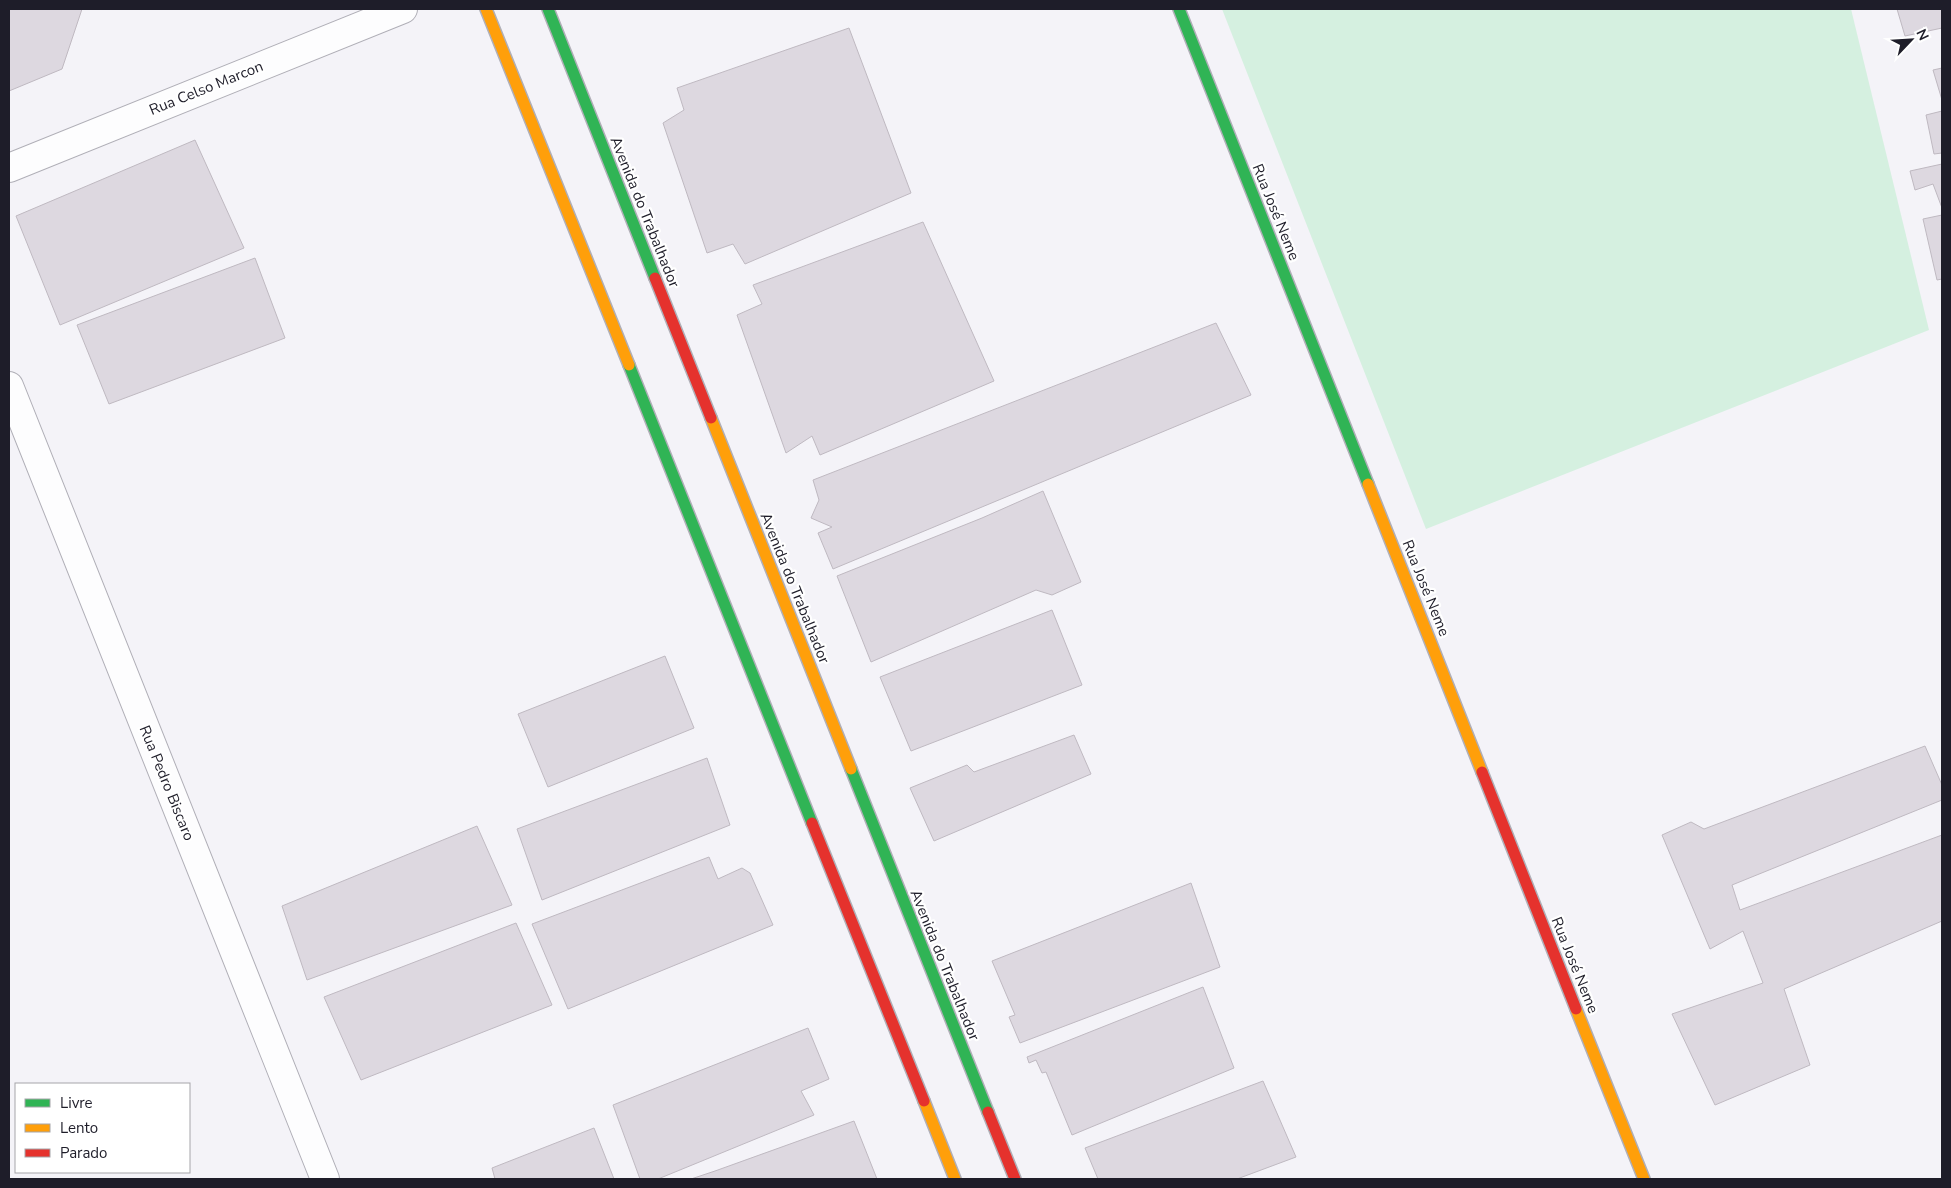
<svg xmlns="http://www.w3.org/2000/svg" width="1951" height="1188" viewBox="0 0 1951 1188" font-family="'Nunito Sans',sans-serif">
	<rect width="100%" height="100%" fill="#f4f3f8"/>
	<!-- green -->
	<path fill="#d5f0e0" d="M 1222,9 L 1851,9 L 1929,330 L 1426,529 Z"/>
	<!-- building -->
	<path fill="#ddd8e0" stroke="#bfb9c1" d="M 9,9 L 82,9 L 62,69 L 9,91 Z
		M 1897,9 L 1942,9 L 1942,28 L 1905,36 Z
		M 849,28 L 911,193 L 745,264 L 733,244 L 707,253 L 663,123 L 684,110 L 677,88 Z
		M 1942,68 L 1942,100 L 1933,70 Z
		M 1942,111 L 1942,153 L 1934,154 L 1926,115 Z
		M 195,140 L 244,248 L 60,325 L 16,216 Z
		M 1942,164 L 1942,208 L 1933,184 L 1915,190 L 1910,171 Z
		M 1942,215 L 1942,279 L 1937,280 L 1923,219 Z
		M 923,222 L 994,381 L 820,455 L 812,436 L 786,453 L 737,315 L 762,304 L 753,285 Z
		M 255,258 L 285,338 L 109,404 L 77,325 Z
		M 1216,323 L 1251,395 L 833,569 L 818,533 L 832,527 L 811,518 L 819,500 L 813,480 Z
		M 1043,491 L 1081,582 L 1052,595 L 1036,590 L 871,662 L 837,576 L 982,518 Z
		M 1052,610 L 1082,685 L 911,751 L 880,677 Z
		M 665,656 L 694,728 L 548,787 L 518,714 Z
		M 1074,735 L 1091,774 L 934,841 L 910,788 L 967,765 L 974,772 Z
		M 1925,746 L 1942,785 L 1942,800 L 1732,885 L 1740,910 L 1942,835 L 1942,921 L 1784,989 L 1810,1065 L 1715,1105 L 1672,1014 L 1763,983 L 1743,931 L 1710,949 L 1662,835 L 1691,822 L 1704,829 Z
		M 707,758 L 730,825 L 542,900 L 517,829 Z
		M 477,826 L 512,905 L 307,980 L 282,906 Z
		M 709,857 L 718,879 L 742,868 L 750,873 L 773,925 L 568,1009 L 532,924 Z
		M 1191,883 L 1220,967 L 1020,1043 L 1009,1017 L 1015,1015 L 992,961 Z
		M 516,923 L 552,1005 L 361,1080 L 324,997 Z
		M 1203,987 L 1234,1068 L 1072,1135 L 1046,1072 L 1042,1073 L 1036,1060 L 1029,1063 L 1027,1057 Z
		M 808,1028 L 829,1079 L 801,1091 L 814,1115 L 658,1179 L 640,1179 L 613,1105 Z
		M 1263,1081 L 1296,1157 L 1237,1179 L 1098,1179 L 1085,1148 Z
		M 854,1121 L 877,1179 L 691,1179 L 715,1171 Z
		M 594,1128 L 614,1179 L 495,1179 L 492,1168 Z"/>
	<g fill="none" stroke-linecap="round" stroke-linejoin="round">
		<!-- street casing -->
		<g stroke="#b0afb7" stroke-width="30">
			<path id="street" d="M 9,168 L 403,9
				M 9,386 L 325,1179"/>
		</g>
		<!-- fast casing -->
		<g stroke="#b0afb7" stroke-width="14">
			<path id="fast" d="M 548,9 L 655,278
				M 1179,9 L 1368,484
				M 629,365 L 812,823
				M 851,769 L 988,1112"/>
		</g>
		<!-- slow casing -->
		<g stroke="#b0afb7" stroke-width="14">
			<path id="slow" d="M 486,9 L 629,365
				M 711,418 L 851,769
				M 1368,484 L 1482,772
				M 1576,1009 L 1644,1179
				M 924,1101 L 955,1179"/>
		</g>
		<!-- jam casing -->
		<g stroke="#b0afb7" stroke-width="14">
			<path id="jam" d="M 655,278 L 711,418
				M 1482,772 L 1576,1009
				M 812,823 L 924,1101
				M 988,1112 L 1015,1179"/>
		</g>
		<!-- street -->
		<use href="#street" stroke="#fdfdfe" stroke-width="28"/>
		<!-- fast -->
		<use href="#fast" stroke="#30b455" stroke-width="11"/>
		<!-- slow -->
		<use href="#slow" stroke="#ff9f0a" stroke-width="11"/>
		<!-- jam -->
		<use href="#jam" stroke="#e5322d" stroke-width="11"/>
	</g>
	<g text-anchor="middle" stroke-width="4.5" stroke-linejoin="round" paint-order="stroke">
		<!-- street labels -->
		<g font-size="15" fill="#1e1d29" stroke="#fff">
			<text transform="translate(206 88) rotate(-22)" y="5">Rua Celso Marcon</text>
			<text transform="translate(645 212) rotate(68)" y="5">Avenida do Trabalhador</text>
			<text transform="translate(1276 212) rotate(68)" y="5">Rua José Neme</text>
			<text transform="translate(795 588) rotate(68)" y="5">Avenida do Trabalhador</text>
			<text transform="translate(1426 588) rotate(68)" y="5">Rua José Neme</text>
			<text transform="translate(167 783) rotate(68)" y="5">Rua Pedro Biscaro</text>
			<text transform="translate(945 965) rotate(68)" y="5">Avenida do Trabalhador</text>
			<text transform="translate(1575 965) rotate(68)" y="5">Rua José Neme</text>
		</g>
	</g>
	<!-- border -->
	<rect width="1951" height="1188" fill="none" stroke="#1e1d29" stroke-width="20"/>
	<!-- legend -->
	<rect x="15" y="1083" width="175" height="90" fill="#ffffff" stroke="#a5a5a9"/>
	<rect x="25" y="1099" width="25" height="8" fill="#30b455" stroke="#a5a5a9"/>
	<text x="60" y="1108" font-size="15" fill="#1e1d29">Livre</text>
	<rect x="25" y="1124" width="25" height="8" fill="#ff9f0a" stroke="#a5a5a9"/>
	<text x="60" y="1133" font-size="15" fill="#1e1d29">Lento</text>
	<rect x="25" y="1149" width="25" height="8" fill="#e5322d" stroke="#a5a5a9"/>
	<text x="60" y="1158" font-size="15" fill="#1e1d29">Parado</text>
	<!-- north arrow -->
	<g transform="translate(1911 40) rotate(65)" stroke="#ffffff" stroke-width="4" paint-order="stroke">
	<path d="M0-4L9 19L0 12L-9 19Z" fill="#1e1d29"/>
	<text y="-8" font-size="14" font-weight="bold" text-anchor="middle" fill="#1e1d29">N</text>
	</g>
</svg>
